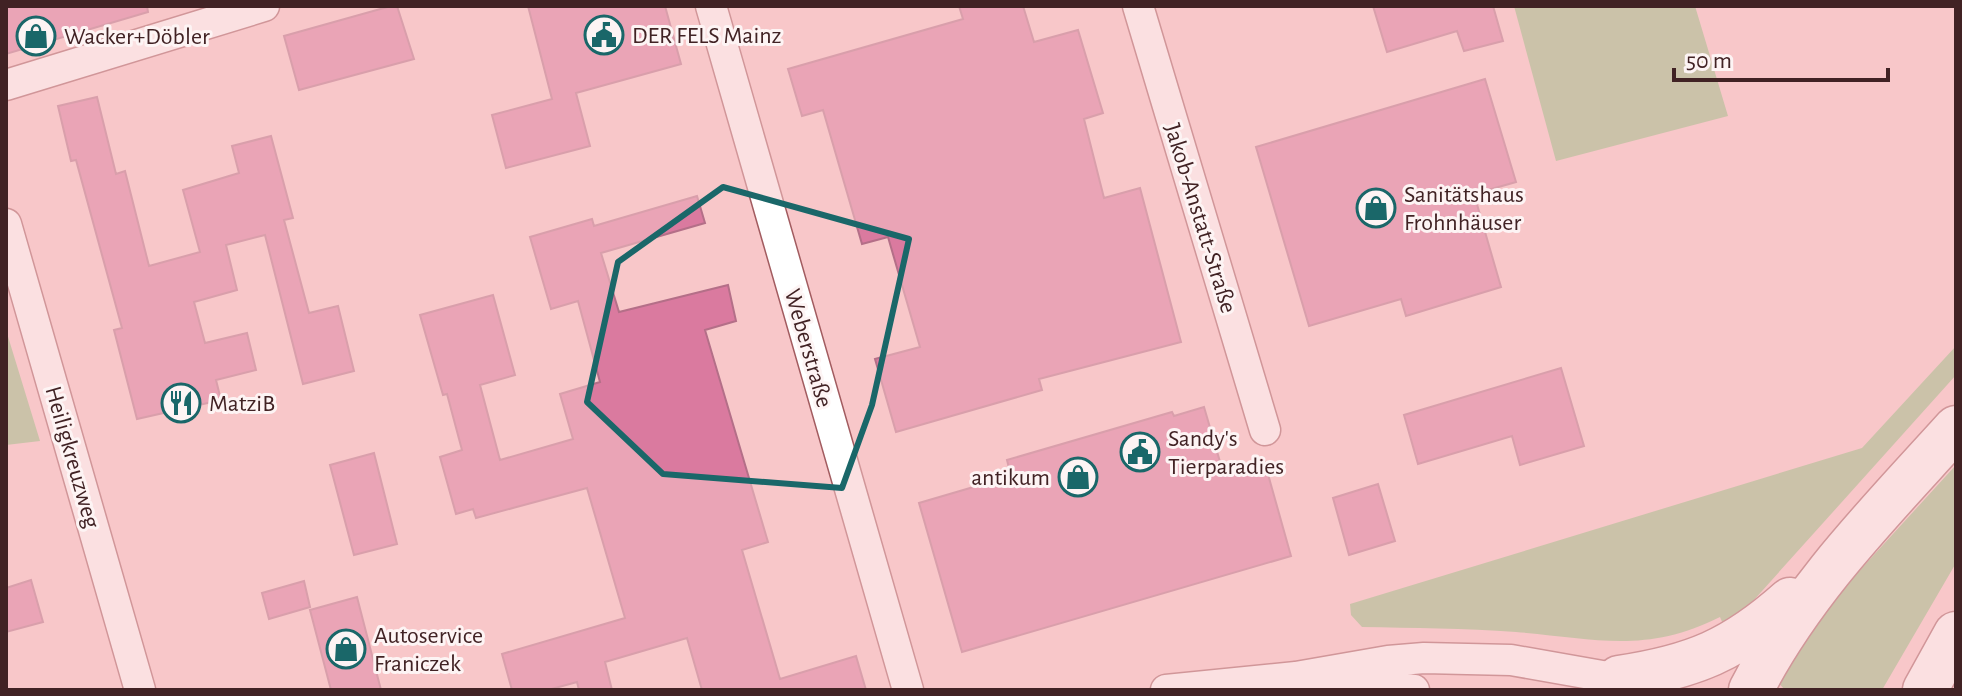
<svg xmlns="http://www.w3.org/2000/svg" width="1962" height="696" viewBox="0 0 1962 696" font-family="'Alegreya Sans',sans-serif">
	<rect width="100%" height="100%" fill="#f8c7c9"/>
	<!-- green -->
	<path fill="#94bd83" d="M 1514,6 L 1695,6 L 1728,116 L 1556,161 Z
		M 6,330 L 40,441 L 6,445 Z
		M 1956,346 L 1956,375 L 1726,631 L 1720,617 C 1645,655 1593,638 1516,632 C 1465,628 1413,628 1362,627 L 1351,615 L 1350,604 L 1862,448 Z
		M 1956,465 L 1956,563 L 1882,690 L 1785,690 L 1771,675 L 1786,651 Z"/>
	<!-- building -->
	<path fill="#da7a9f" stroke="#b46f88" stroke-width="2" d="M 6,6 L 147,6 L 148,12 L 6,54 Z
		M 391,6 L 397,6 L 414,59 L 299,90 L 284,36 Z
		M 528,6 L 665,6 L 681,64 L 576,93 L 590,146 L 506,168 L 492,115 L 552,99 Z
		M 959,6 L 1023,6 L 1034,42 L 1078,30 L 1103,113 L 1084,119 L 1104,198 L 1140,188 L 1181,342 L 1039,379 L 1042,390 L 896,432 L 875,359 L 920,347 L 888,237 L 862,244 L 823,110 L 802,116 L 788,69 L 963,19 Z
		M 1373,6 L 1493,6 L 1503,41 L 1464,51 L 1457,31 L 1387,52 Z
		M 1485,79 L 1516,182 L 1474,194 L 1501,287 L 1406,316 L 1401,299 L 1309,326 L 1256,147 Z
		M 97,97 L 116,174 L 125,171 L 149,266 L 200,252 L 183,190 L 239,173 L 232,146 L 271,136 L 293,218 L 284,220 L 309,313 L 338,306 L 354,371 L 303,384 L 265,235 L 226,245 L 237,290 L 194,302 L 205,343 L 247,333 L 256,370 L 216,380 L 221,400 L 137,419 L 114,330 L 122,328 L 76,160 L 71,161 L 58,106 Z
		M 697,196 L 705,223 L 601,253 L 619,312 L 728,285 L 736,321 L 705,330 L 768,542 L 742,550 L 780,679 L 856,656 L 866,690 L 702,690 L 687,638 L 605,662 L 612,690 L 579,690 L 577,682 L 548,690 L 512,690 L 502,654 L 625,618 L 587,488 L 476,518 L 473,509 L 456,514 L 440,457 L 462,450 L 447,394 L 443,395 L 420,315 L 493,295 L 515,375 L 480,385 L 500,460 L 573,439 L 560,394 L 600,382 L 578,301 L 551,309 L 530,237 L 592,219 L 594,226 Z
		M 1561,368 L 1584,446 L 1520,465 L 1512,436 L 1418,464 L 1404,415 Z
		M 1204,407 L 1223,472 L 1264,460 L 1291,556 L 962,652 L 919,503 L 1011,476 L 1007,460 L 1172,412 L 1174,416 Z
		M 374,453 L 397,544 L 354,555 L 330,465 Z
		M 1378,484 L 1395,541 L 1349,555 L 1333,498 Z
		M 31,580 L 43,622 L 6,632 L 6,588 Z
		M 304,581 L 310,607 L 269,619 L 262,593 Z
		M 357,597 L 381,690 L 331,690 L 310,610 Z"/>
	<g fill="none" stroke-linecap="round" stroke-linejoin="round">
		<!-- minor casing -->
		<g stroke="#a25c60" stroke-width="33">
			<path id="minor" d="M 711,6 L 908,690
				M 1138,6 L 1265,430
				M 6,85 L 264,6
				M 6,224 L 140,690
				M 1334,681 L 1414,690
				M 1166,690 L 1296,677 L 1388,661 L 1424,658 L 1511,660 L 1636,682"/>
		</g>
		<!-- highway casing -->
		<g stroke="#a25c60" stroke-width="47">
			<path id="highway" d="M 1619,678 C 1693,667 1734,650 1790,600
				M 1751,690 C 1802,590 1881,511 1956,428
				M 1925,690 L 1956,634"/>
		</g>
		<!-- minor -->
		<use href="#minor" stroke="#fff" stroke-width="30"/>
		<!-- highway -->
		<use href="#highway" stroke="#fff" stroke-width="44"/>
	</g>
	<!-- marked area -->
	<path d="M0 0H1962V696H0ZM 723,187 L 909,239 L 872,405 L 842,488 L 663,474 L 587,402 L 618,262 Z" fill="#f8c7c9" fill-opacity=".55" fill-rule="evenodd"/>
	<path fill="none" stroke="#1a6769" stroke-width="6" stroke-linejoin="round" d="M 723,187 L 909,239 L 872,405 L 842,488 L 663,474 L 587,402 L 618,262 Z"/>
	<!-- icons -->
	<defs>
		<g id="civic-ring" transform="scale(2)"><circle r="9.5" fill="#fdf4f4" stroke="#1a6769" stroke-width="1.5"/><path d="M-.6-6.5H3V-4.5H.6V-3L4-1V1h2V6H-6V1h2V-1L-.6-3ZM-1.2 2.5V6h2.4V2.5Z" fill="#1a6769"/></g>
		<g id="shop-ring" transform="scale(2)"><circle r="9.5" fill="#fdf4f4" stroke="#1a6769" stroke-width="1.5"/><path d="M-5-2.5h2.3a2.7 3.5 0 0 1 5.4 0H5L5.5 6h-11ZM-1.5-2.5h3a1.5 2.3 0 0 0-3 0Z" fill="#1a6769"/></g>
		<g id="restaurant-ring" transform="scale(2)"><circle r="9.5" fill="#fdf4f4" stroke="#1a6769" stroke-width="1.5"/><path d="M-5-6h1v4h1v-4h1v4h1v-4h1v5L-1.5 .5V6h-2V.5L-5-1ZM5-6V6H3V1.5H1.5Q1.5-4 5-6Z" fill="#1a6769"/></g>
	</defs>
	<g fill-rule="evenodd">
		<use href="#civic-ring" x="604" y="35"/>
		<use href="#shop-ring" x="36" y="36"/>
		<use href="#shop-ring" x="1376" y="208"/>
		<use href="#restaurant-ring" x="181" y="403"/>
		<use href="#civic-ring" x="1140" y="452"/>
		<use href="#shop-ring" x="1078" y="477"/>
		<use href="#shop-ring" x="346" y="649"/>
	</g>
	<g text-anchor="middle" stroke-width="6" stroke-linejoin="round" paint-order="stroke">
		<!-- poi labels -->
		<g font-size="24" fill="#412224" stroke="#fdf4f4" text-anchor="start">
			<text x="632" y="43">DER FELS Mainz</text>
			<text x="64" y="44">Wacker+Döbler</text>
			<text x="1404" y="202">Sanitätshaus<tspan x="1404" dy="28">Frohnhäuser</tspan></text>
			<text x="209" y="411">MatziB</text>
			<text x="1168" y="446">Sandy's<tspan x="1168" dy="28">Tierparadies</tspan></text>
			<text x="1050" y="485" text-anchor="end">antikum</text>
			<text x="374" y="643">Autoservice<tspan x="374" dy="28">Franiczek</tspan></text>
		</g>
		<!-- street labels -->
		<g font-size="24" fill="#412224" stroke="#fdf4f4">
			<text transform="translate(1201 218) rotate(73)" y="8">Jakob-Anstatt-Straße</text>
			<text transform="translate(809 348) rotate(74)" y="8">Weberstraße</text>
			<text transform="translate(73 457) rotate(74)" y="8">Heiligkreuzweg</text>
		</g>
	</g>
	<!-- border -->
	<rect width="1962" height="696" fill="none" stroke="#412224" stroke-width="16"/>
	<!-- scale -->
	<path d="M1674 68v12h214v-12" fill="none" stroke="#412224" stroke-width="4"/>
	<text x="1686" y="68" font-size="24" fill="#412224" stroke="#fdf4f4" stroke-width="6" paint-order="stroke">50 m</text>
</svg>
